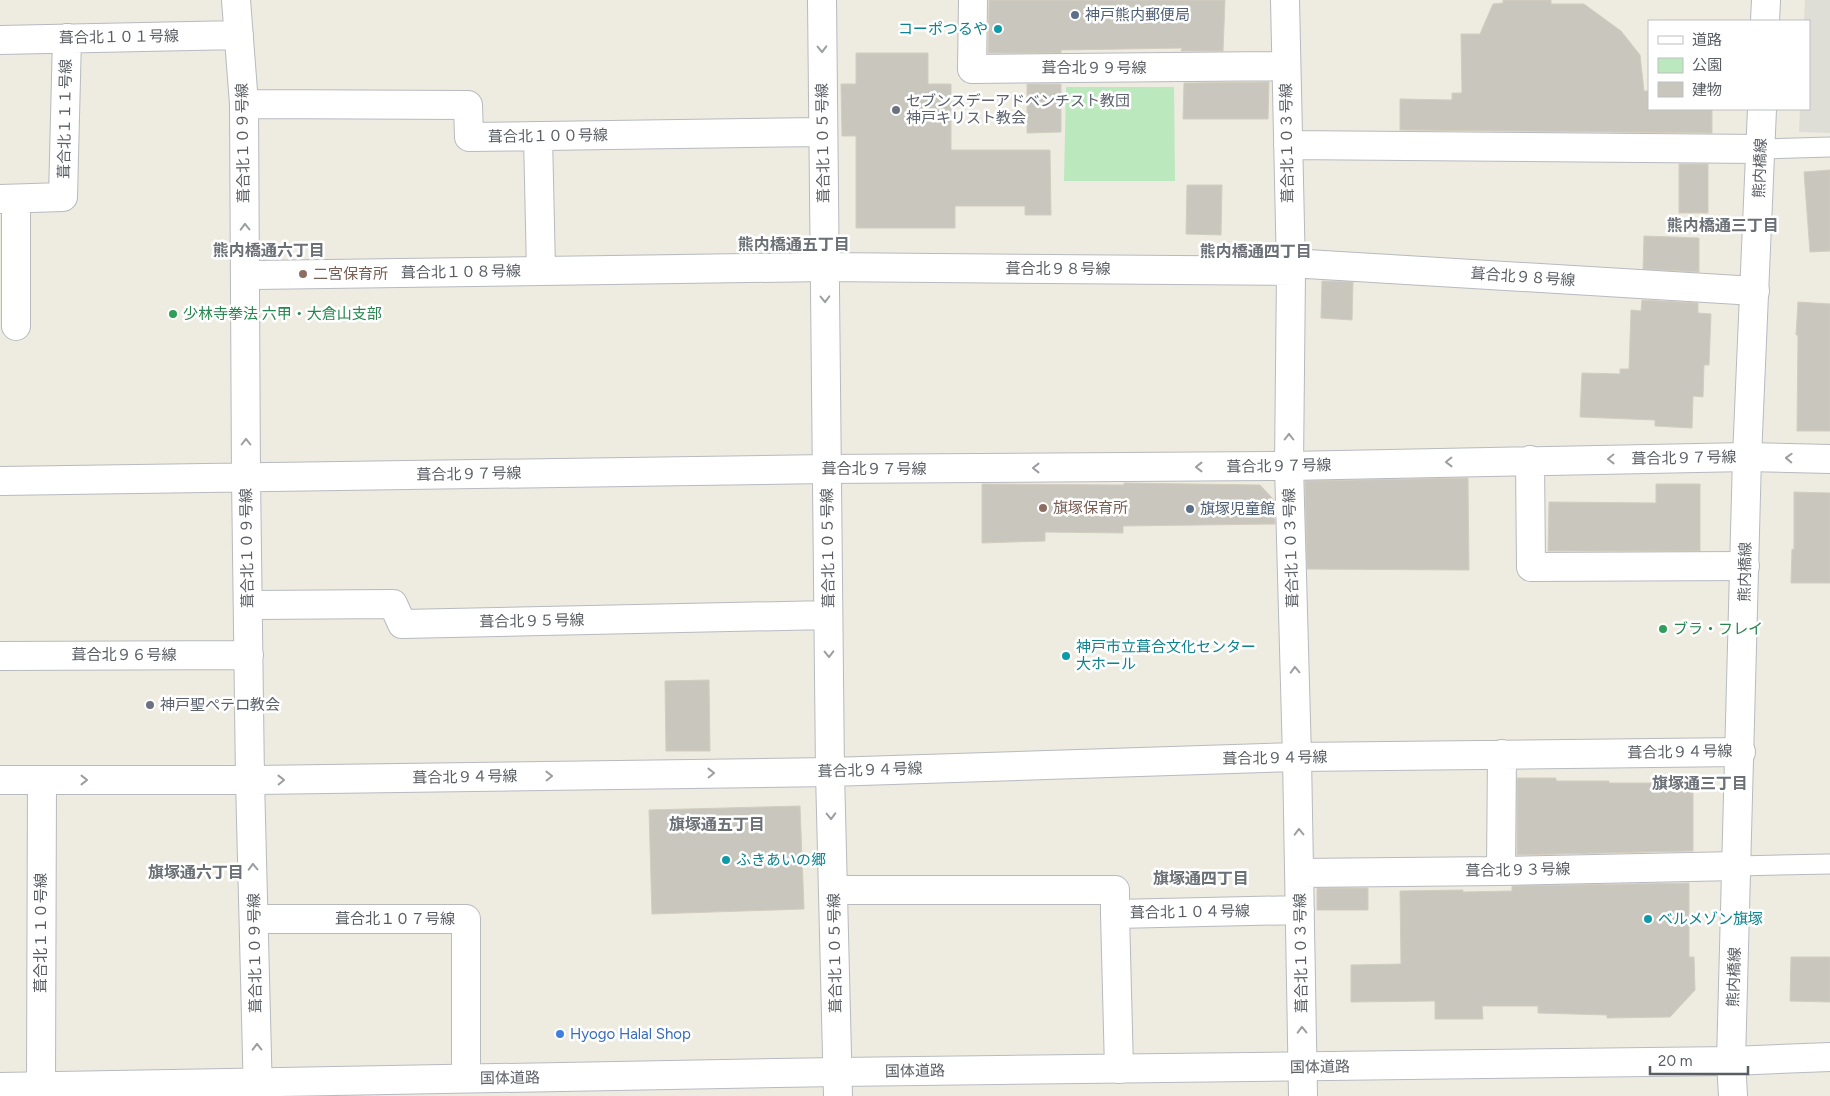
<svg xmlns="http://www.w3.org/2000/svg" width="1830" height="1096" viewBox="0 0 1830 1096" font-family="Figtree,'Noto Sans JP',sans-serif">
	<rect width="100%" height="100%" fill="#eeebe1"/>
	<!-- industrial -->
	<path fill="#deddd6" d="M 1805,0 L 1830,0 L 1830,133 L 1799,132 L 1800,109 L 1809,109 L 1809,21 L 1804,21 Z"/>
	<!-- green -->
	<path fill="#bbe8bc" d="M 1066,87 L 1174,87 L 1175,181 L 1064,181 Z"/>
	<!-- building -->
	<path fill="#c9c6be" stroke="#d3cdbf" d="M 989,0 L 1225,0 L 1223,51 L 1181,51 L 1182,48 L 1061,50 L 1061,53 L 988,53 Z
		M 1503,0 L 1551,0 L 1551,4 L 1584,4 L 1621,31 L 1640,55 L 1644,91 L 1649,91 L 1649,109 L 1712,109 L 1712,133 L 1400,130 L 1400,99 L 1452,100 L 1452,93 L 1462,93 L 1461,34 L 1480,34 L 1493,4 L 1503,3 Z
		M 856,53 L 928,53 L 928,84 L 951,84 L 951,150 L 1050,150 L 1051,215 L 1025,215 L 1025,206 L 955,206 L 955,228 L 856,228 L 856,136 L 842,136 L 841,84 L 856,84 Z
		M 1269,82 L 1268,119 L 1183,119 L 1184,83 Z
		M 1027,84 L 1061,84 L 1061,132 L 1027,133 Z
		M 1679,164 L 1708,164 L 1708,213 L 1679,213 Z
		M 1830,170 L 1830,251 L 1810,252 L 1804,172 Z
		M 1187,185 L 1222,185 L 1221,235 L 1186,234 Z
		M 1644,236 L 1699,238 L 1699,272 L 1643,269 Z
		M 1322,281 L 1353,282 L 1352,320 L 1321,318 Z
		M 1642,300 L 1698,303 L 1698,313 L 1711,314 L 1709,365 L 1704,365 L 1703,397 L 1693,396 L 1692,428 L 1655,426 L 1655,420 L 1580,417 L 1582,373 L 1620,374 L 1620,369 L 1629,369 L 1631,310 L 1641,311 Z
		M 1798,302 L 1830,304 L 1830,431 L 1797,431 L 1798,335 L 1796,335 Z
		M 1468,478 L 1469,570 L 1307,569 L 1305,481 Z
		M 1124,483 L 1260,485 L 1274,500 L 1275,524 L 1123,526 L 1123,533 L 1045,532 L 1045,541 L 982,543 L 982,484 L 1124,485 Z
		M 1656,484 L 1700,484 L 1700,551 L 1548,551 L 1549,502 L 1656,503 Z
		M 1794,492 L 1830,493 L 1830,583 L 1791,583 L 1792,549 L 1794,550 Z
		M 709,680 L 710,751 L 666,751 L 665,681 Z
		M 1517,778 L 1556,778 L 1556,781 L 1609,781 L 1609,783 L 1652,783 L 1652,791 L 1693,792 L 1693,851 L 1517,855 Z
		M 800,806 L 804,909 L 652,914 L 649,810 Z
		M 1689,883 L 1689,957 L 1694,957 L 1695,990 L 1670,1017 L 1607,1018 L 1607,1015 L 1538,1013 L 1538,1006 L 1482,1006 L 1483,1019 L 1435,1019 L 1435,1001 L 1351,1002 L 1351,965 L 1401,964 L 1400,891 L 1463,890 L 1463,892 L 1512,891 L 1512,886 Z
		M 1317,888 L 1368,888 L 1368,910 L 1317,910 Z
		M 1791,957 L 1830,957 L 1830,1002 L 1790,1001 Z"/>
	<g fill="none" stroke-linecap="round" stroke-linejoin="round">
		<!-- lane casing -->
		<g stroke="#b7babf" stroke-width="21">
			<path id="lane" d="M 1761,149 L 1830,147
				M 1737,866 L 1830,864"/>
		</g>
		<!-- street casing -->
		<g stroke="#b7babf" stroke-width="30">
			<path id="street" d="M 236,0 L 244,104 L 246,477 L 250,780 L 258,1096
				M 822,0 L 830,772 L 838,1096
				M 973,0 L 972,69 L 1285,66
				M 1285,0 L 1291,271 L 1289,466 L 1297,757 L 1303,1096
				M 0,40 L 239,35
				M 244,104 L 468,105 L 469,137 L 823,132
				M 1288,145 L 1761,149
				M 0,199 L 63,197 L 67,38
				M 16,199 L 16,326
				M 1290,263 L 1755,291
				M 541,271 L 825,267 L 1291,271
				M 245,275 L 541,271 L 538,136
				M 1530,460 L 1531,567 L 1745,566
				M 0,481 L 827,469 L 1289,466 L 1747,457 L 1830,459
				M 248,605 L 393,604 L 402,624 L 828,615
				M 0,656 L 249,655
				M 0,780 L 250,780 L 830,772 L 1297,757 L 1741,752
				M 1501,871 L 1502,754
				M 1299,873 L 1501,871 L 1737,866
				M 833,890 L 1115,890 L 1115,914
				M 254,919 L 466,919 L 466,1078
				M 1119,1069 L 1115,914 L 1300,910
				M 41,1086 L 42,780"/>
		</g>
		<!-- secondary casing -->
		<g stroke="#b7bbc1" stroke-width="30">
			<path id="secondary" d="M 1765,21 L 1766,0
				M 0,1087 L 838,1072 L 1731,1061 L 1830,1057
				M 1733,1096 L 1731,1061 L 1747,457 L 1762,109"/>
		</g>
		<!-- lane -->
		<use href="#lane" stroke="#fff" stroke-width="19"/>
		<!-- street -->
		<use href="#street" stroke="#fff" stroke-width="28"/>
		<!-- secondary -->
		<use href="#secondary" stroke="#fff" stroke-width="28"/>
	</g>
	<!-- one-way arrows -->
	<defs><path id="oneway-chevron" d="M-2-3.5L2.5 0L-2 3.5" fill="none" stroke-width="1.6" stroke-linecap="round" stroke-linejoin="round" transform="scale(1.25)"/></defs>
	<g stroke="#9c9ea2">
		<use href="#oneway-chevron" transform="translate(822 49) rotate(89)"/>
		<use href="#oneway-chevron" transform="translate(245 227) rotate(-91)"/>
		<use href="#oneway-chevron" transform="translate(825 299) rotate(89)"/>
		<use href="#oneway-chevron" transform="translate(1289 437) rotate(-90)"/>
		<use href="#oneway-chevron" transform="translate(246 442) rotate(-90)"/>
		<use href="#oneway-chevron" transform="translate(1789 458) rotate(-178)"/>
		<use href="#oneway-chevron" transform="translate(1611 459) rotate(179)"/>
		<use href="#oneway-chevron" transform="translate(1449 462) rotate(179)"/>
		<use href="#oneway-chevron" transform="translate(1199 467) rotate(180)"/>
		<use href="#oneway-chevron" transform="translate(1036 468) rotate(180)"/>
		<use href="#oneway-chevron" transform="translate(829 654) rotate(89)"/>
		<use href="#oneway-chevron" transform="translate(1295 670) rotate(-92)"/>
		<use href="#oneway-chevron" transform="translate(711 773) rotate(-1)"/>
		<use href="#oneway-chevron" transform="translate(549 776) rotate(-1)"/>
		<use href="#oneway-chevron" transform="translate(84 780)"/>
		<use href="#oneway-chevron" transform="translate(281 780) rotate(-1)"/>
		<use href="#oneway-chevron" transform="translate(831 816) rotate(89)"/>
		<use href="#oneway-chevron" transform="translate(1299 832) rotate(-91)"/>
		<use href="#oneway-chevron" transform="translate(253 867) rotate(-92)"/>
		<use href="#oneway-chevron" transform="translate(1302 1030) rotate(-91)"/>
		<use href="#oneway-chevron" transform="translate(257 1047) rotate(-91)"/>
	</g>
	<!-- markers -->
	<g fill="#5c6f8a" stroke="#fff" stroke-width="2">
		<circle cx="1075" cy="15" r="5"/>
		<circle cx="1190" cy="509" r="5"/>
	</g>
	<g fill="#0f9aa8" stroke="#fff" stroke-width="2">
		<circle cx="998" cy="29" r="5"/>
		<circle cx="1066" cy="656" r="5"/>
		<circle cx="726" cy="860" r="5"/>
		<circle cx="1648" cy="919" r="5"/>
	</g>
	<g fill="#6b7280" stroke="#fff" stroke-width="2">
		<circle cx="896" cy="110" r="5"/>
		<circle cx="150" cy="705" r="5"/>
	</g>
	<g fill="#8d6e63" stroke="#fff" stroke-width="2">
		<circle cx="303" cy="274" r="5"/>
		<circle cx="1043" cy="508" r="5"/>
	</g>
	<g fill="#2e9e5b" stroke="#fff" stroke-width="2">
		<circle cx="173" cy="314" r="5"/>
		<circle cx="1663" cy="629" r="5"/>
	</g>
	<circle fill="#3f7fe0" stroke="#fff" stroke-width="2" cx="560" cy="1034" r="5"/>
	<g text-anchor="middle" stroke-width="5" stroke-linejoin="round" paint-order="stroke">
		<!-- service labels -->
		<g font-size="15" fill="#4e5e75" stroke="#fff" text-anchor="start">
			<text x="1085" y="20">神戸熊内郵便局</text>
			<text x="1200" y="514">旗塚児童館</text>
		</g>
		<!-- culture labels -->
		<g font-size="15" fill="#0d838f" stroke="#fff" text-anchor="start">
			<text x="988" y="34" text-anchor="end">コーポつるや</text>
			<text x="1076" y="652">神戸市立葺合文化センター<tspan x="1076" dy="17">大ホール</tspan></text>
			<text x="736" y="865">ふきあいの郷</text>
			<text x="1658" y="924">ベルメゾン旗塚</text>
		</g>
		<!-- street labels -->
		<g font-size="15" fill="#5a5e64" stroke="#fff">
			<text transform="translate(119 37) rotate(-1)" y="5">葺合北１０１号線</text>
			<text x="1094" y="73">葺合北９９号線</text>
			<text transform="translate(65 119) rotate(-89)" y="5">葺合北１１１号線</text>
			<text transform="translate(548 136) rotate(-1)" y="5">葺合北１００号線</text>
			<text transform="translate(243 143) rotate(-91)" y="5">葺合北１０９号線</text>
			<text transform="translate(823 143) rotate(-91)" y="5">葺合北１０５号線</text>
			<text transform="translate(1287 143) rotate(-91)" y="5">葺合北１０３号線</text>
			<text transform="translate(1760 168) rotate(-88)" y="5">熊内橋線</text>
			<text x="1058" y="274">葺合北９８号線</text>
			<text transform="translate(461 272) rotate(-1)" y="5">葺合北１０８号線</text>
			<text transform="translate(1523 277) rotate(4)" y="5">葺合北９８号線</text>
			<text transform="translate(1684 458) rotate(-1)" y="5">葺合北９７号線</text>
			<text transform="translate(1279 466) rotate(-1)" y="5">葺合北９７号線</text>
			<text x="874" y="474">葺合北９７号線</text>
			<text transform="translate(469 474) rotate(-1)" y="5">葺合北９７号線</text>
			<text transform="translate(247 548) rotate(-91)" y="5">葺合北１０９号線</text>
			<text transform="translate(828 548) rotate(-91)" y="5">葺合北１０５号線</text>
			<text transform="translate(1291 548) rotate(-92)" y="5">葺合北１０３号線</text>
			<text transform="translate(1745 572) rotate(-89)" y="5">熊内橋線</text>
			<text transform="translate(532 621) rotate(-1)" y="5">葺合北９５号線</text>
			<text x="124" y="660">葺合北９６号線</text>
			<text transform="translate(1680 752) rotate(-1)" y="5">葺合北９４号線</text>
			<text transform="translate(1275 758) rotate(-1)" y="5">葺合北９４号線</text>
			<text transform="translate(870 770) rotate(-2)" y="5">葺合北９４号線</text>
			<text transform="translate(465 777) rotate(-1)" y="5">葺合北９４号線</text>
			<text transform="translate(1518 870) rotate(-1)" y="5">葺合北９３号線</text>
			<text transform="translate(1190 912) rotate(-1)" y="5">葺合北１０４号線</text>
			<text x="395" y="924">葺合北１０７号線</text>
			<text transform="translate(41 933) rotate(-90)" y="5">葺合北１１０号線</text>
			<text transform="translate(255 953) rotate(-91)" y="5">葺合北１０９号線</text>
			<text transform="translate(835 953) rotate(-91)" y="5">葺合北１０５号線</text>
			<text transform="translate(1301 953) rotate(-91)" y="5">葺合北１０３号線</text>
			<text transform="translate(1734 977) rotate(-88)" y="5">熊内橋線</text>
			<text transform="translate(1320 1067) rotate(-1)" y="5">国体道路</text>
			<text transform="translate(915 1071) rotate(-1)" y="5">国体道路</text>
			<text transform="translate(510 1078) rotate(-1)" y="5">国体道路</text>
		</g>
		<!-- worship labels -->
		<g font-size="15" fill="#5b616d" stroke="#fff" text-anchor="start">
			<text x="906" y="106">セブンスデーアドベンチスト教団<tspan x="906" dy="17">神戸キリスト教会</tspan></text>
			<text x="160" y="710">神戸聖ぺテロ教会</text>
		</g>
		<!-- education labels -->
		<g font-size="15" fill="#785e54" stroke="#fff" text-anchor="start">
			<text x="313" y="279">二宮保育所</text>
			<text x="1053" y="513">旗塚保育所</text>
		</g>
		<!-- leisure labels -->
		<g font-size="15" fill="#27864d" stroke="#fff" text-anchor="start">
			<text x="183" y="319">少林寺拳法 六甲・大倉山支部</text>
			<text x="1673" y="634">ブラ・フレイ</text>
		</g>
		<!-- shop labels -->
		<g font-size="15" fill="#366cbe" stroke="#fff" text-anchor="start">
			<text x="570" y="1039">Hyogo Halal Shop</text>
		</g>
		<!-- neighbourhood labels -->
		<g font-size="16" font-weight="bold" fill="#6b7076" stroke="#fff">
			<text x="1723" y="231">熊内橋通三丁目</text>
			<text x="794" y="250">熊内橋通五丁目</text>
			<text x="269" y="256">熊内橋通六丁目</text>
			<text x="1256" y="257">熊内橋通四丁目</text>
			<text x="1700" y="789">旗塚通三丁目</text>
			<text x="717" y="830">旗塚通五丁目</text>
			<text x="196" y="878">旗塚通六丁目</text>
			<text x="1201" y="884">旗塚通四丁目</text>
		</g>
	</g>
	<!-- legend -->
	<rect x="1648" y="20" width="162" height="90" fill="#ffffff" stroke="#bdbfc1"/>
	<rect x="1658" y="36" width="25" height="8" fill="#ffffff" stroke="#bdbfc1"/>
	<text x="1692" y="45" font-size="15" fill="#5a5e64">道路</text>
	<rect x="1658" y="58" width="25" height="15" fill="#bbe8bc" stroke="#bdbfc1"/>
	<text x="1692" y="70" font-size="15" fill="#5a5e64">公園</text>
	<rect x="1658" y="82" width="25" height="15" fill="#c9c6be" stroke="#bdbfc1"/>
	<text x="1692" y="95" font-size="15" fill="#5a5e64">建物</text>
	<!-- scale -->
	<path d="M1650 1066v8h98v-8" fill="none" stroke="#5a5e64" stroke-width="2.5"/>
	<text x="1658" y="1066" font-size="15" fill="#5a5e64" stroke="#ffffff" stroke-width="4" paint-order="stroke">20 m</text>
</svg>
